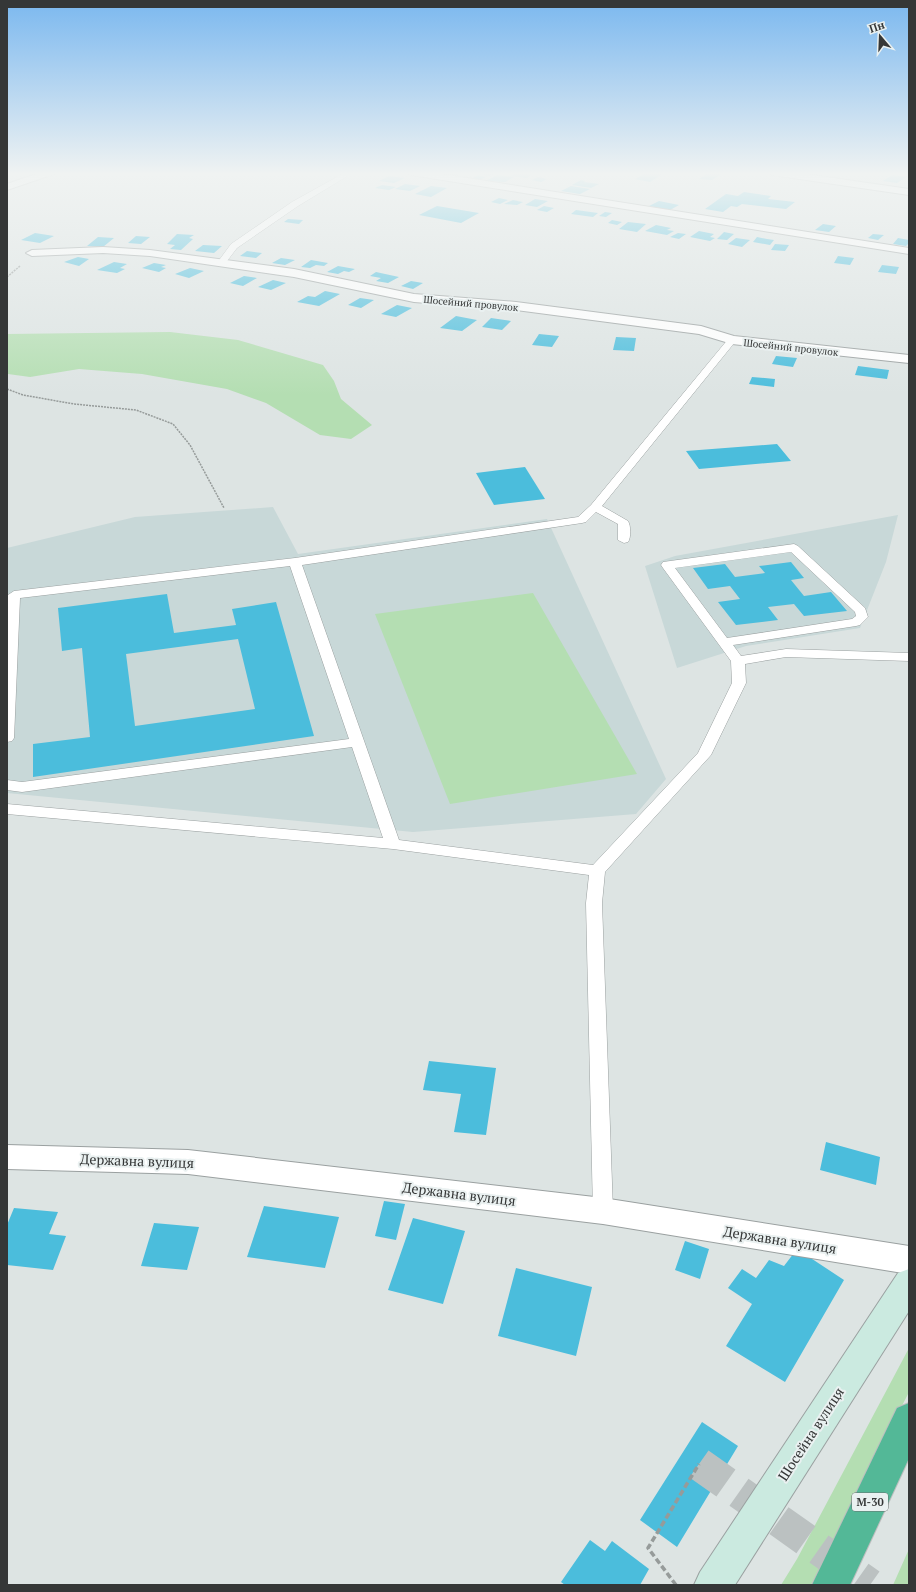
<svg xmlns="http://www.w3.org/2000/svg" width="916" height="1592" viewBox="0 0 916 1592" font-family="'PT Serif',serif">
	<rect width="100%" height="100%" fill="#dde4e3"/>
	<!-- built -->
	<path fill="#c8d8d8" d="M 273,507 L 298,554 L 547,519 L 666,779 L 636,814 L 413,832 L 7,793 L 7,548 L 135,517 Z
		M 898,515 L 886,562 L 860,628 L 746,646 L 677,668 L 645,566 L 675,556 Z"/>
	<!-- green -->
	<path fill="#b4deb2" d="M 170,332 L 238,340 L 323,365 L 334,381 L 341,399 L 372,425 L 351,439 L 320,435 L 266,403 L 227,389 L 142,374 L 79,369 L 30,377 L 8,374 L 7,369 L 7,334 Z
		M 533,593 L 637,774 L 450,804 L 375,614 Z
		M 909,1348 L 909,1392 L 811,1585 L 781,1585 L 797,1559 Z
		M 909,1549 L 909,1585 L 893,1585 Z"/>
	<!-- building -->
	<path fill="#4bbddc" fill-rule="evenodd" d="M 445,172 L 462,172 L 454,176 L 441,174 Z
		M 483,172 L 493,172 L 497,173 L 489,176 L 479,174 Z
		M 648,172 L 654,172 L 664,173 L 650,182 L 635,179 Z
		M 710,172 L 713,172 L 723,173 L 712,180 L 699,179 Z
		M 516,173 L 531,175 L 527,178 L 511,176 Z
		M 478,175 L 486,177 L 480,180 L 471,179 Z
		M 497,175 L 514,177 L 505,182 L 486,181 Z
		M 892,175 L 906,177 L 897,183 L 883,181 Z
		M 389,176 L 405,178 L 394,183 L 379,181 Z
		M 538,177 L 547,179 L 541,182 L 532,180 Z
		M 581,180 L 585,181 L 584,182 L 599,184 L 591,188 L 572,185 Z
		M 405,184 L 420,186 L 410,191 L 395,189 Z
		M 382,185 L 396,187 L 389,190 L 375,188 Z
		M 431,186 L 447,188 L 431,197 L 415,194 Z
		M 571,186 L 590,189 L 580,194 L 561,191 Z
		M 744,192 L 771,196 L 768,199 L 795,202 L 786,209 L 742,204 L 737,207 L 731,206 L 723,212 L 705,209 L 726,194 L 738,196 Z
		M 499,198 L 508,200 L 500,204 L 491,202 Z
		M 535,199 L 548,201 L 537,207 L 525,205 Z
		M 513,200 L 518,201 L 517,201 L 523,202 L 517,205 L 504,204 Z
		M 659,201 L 679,205 L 670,210 L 649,206 Z
		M 437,206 L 479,213 L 461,223 L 419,215 Z
		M 544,206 L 554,208 L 547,212 L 537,210 Z
		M 576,210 L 598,213 L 593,217 L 571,214 Z
		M 605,212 L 612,213 L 606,217 L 599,216 Z
		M 288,219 L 303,220 L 299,224 L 284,222 Z
		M 612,220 L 622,222 L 617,225 L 608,223 Z
		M 628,222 L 646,224 L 637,232 L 619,229 Z
		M 823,224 L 836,226 L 829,232 L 815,230 Z
		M 656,225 L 671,228 L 667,230 L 674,231 L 667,235 L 645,231 Z
		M 699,231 L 714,234 L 710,237 L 715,238 L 710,241 L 690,237 Z
		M 724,232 L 734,234 L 727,240 L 717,239 Z
		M 35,233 L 54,236 L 40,243 L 21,240 Z
		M 678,233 L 686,234 L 679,239 L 670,237 Z
		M 177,234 L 194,235 L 189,238 L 193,239 L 181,250 L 170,249 L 175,245 L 167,244 Z
		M 873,234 L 884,235 L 878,240 L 868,238 Z
		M 136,236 L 150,237 L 141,244 L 128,243 Z
		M 98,237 L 114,238 L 103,247 L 87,246 Z
		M 757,237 L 767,239 L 774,240 L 770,245 L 753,242 Z
		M 736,238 L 750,240 L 742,247 L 728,244 Z
		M 898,238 L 909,240 L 909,243 L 906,246 L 893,244 Z
		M 775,244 L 789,245 L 785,251 L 771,250 Z
		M 203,245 L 222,246 L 214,253 L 195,251 Z
		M 247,251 L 262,253 L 256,258 L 240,256 Z
		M 838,256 L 854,258 L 850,265 L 834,263 Z
		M 78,257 L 89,259 L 79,266 L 64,262 Z
		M 281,258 L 295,260 L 285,265 L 272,263 Z
		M 311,260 L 328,263 L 324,266 L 316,265 L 310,268 L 301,267 Z
		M 114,262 L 127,264 L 120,268 L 125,269 L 117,273 L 97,270 Z
		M 154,263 L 166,265 L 161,267 L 166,268 L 159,272 L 142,268 Z
		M 882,265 L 899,267 L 896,274 L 878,272 Z
		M 338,266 L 355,269 L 349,272 L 344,271 L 338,274 L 327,272 Z
		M 190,268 L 204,271 L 189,278 L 175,274 Z
		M 376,272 L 399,277 L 388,283 L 376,281 L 381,278 L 370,276 Z
		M 244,276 L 257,278 L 243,286 L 230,283 Z
		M 273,280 L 286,283 L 271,290 L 258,287 Z
		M 411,281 L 423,283 L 413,289 L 401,286 Z
		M 325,291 L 340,294 L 319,306 L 297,302 L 308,296 L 315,297 Z
		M 360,298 L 374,300 L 361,308 L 348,305 Z
		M 397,305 L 412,308 L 396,317 L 381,314 Z
		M 456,316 L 477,320 L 462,331 L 440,328 Z
		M 491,318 L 511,321 L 502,330 L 482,327 Z
		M 539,334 L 559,336 L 552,347 L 532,345 Z
		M 616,337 L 636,338 L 634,351 L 613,350 Z
		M 776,356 L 797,358 L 793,367 L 772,364 Z
		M 858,366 L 889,370 L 887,379 L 855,375 Z
		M 752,377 L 775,379 L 774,387 L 749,384 Z
		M 777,444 L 791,461 L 699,469 L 686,451 Z
		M 525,467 L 545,499 L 494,505 L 476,473 Z
		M 791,562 L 804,578 L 791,580 L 804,596 L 831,592 L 847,611 L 804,616 L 794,604 L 768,607 L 778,620 L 736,625 L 718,602 L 740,599 L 730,586 L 708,589 L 693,568 L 725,564 L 735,577 L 765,573 L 759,566 Z
		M 167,594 L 174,633 L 236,625 L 232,609 L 276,602 L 314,736 L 33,777 L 33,744 L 90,737 L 82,648 L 62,651 L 58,608 ZM 238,639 L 255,709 L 135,726 L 126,654 Z
		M 429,1061 L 496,1068 L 486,1135 L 454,1132 L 461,1094 L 423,1090 Z
		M 826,1142 L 880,1157 L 876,1185 L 820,1170 Z
		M 384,1201 L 405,1204 L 396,1240 L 375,1236 Z
		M 264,1206 L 339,1217 L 325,1268 L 247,1257 Z
		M 14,1208 L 58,1212 L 49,1234 L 66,1236 L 53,1270 L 7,1265 L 7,1225 Z
		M 413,1218 L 465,1231 L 443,1304 L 388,1290 Z
		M 154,1223 L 199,1227 L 187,1270 L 141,1266 Z
		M 685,1241 L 709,1249 L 700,1279 L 675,1270 Z
		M 797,1249 L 844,1280 L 785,1382 L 726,1346 L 752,1304 L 728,1288 L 742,1269 L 756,1278 L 769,1260 L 784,1266 Z
		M 516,1268 L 592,1287 L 576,1356 L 498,1336 Z
		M 702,1422 L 738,1446 L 677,1547 L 640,1520 Z
		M 590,1540 L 605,1551 L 612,1541 L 649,1569 L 640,1585 L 565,1585 L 561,1582 Z"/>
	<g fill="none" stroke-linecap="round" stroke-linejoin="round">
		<!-- street-tunnel -->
		<path stroke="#bbc1c1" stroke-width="33" stroke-dasharray="33 16" stroke-linecap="butt" d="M 699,1464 L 870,1585"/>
		<!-- lane casing -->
		<g stroke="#9aa0a0" stroke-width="1">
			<path id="lane" d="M 346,172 L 354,172 L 298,206 L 237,248 L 224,265 L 218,265 L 217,263 L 231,244 L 292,202 Z
				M 732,337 L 736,340 L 735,342 L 602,506 L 628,521 C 631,526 631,538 628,542 L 624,543 L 618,540 L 618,524 L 596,512 L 586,522 L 582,523 L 302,565 L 399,840 L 593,865 L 698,753 L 732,683 L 731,661 L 663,568 L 661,565 L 663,562 L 794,544 L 798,546 L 865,608 L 868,617 L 860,625 L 856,626 L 733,645 L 741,656 L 786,649 L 909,653 L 909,661 L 786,657 L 745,664 L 746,683 L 711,755 L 605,872 L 602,903 L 613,1211 L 610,1217 L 603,1220 L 596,1217 L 593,1211 L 586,903 L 589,875 L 393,849 L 7,814 L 7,804 L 383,838 L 352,747 L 22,792 L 7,790 L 7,780 L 22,782 L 349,739 L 290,566 L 20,598 L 14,738 L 12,741 L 7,742 L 8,595 L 14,591 L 295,558 L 578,517 L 591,505 L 729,338 ZM 791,552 L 855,612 L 856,616 L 852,619 L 727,638 L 675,568 Z"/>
		</g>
		<!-- street casing -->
		<g stroke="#9aa0a0" stroke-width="2">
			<path id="street" d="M 42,172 L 56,172 L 54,174 L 7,190 L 7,184 Z
				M 406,172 L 429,172 L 909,248 L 909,254 L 411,175 Z
				M 767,172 L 792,172 L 909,189 L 909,195 L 772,175 Z
				M 103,247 L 150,250 L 294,269 L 414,294 L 516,302 L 701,326 L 734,336 L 909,355 L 909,363 L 732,344 L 699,334 L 516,310 L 414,302 L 294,277 L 150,256 L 103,253 L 32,256 L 26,253 L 32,250 Z
				M 7,1145 L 188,1150 L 603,1198 L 909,1246 L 909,1274 L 603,1224 L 188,1174 L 7,1169 Z"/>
		</g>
		<!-- secondary casing -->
		<g stroke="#9aa0a0" stroke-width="2">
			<path id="secondary" d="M 909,1269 L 909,1311 L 735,1585 L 694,1585 L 700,1572 L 898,1273 Z"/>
		</g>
		<!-- highway casing -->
		<g stroke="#bebfbf" stroke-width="2">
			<path id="highway" d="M 909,1403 L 909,1458 L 850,1585 L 812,1585 L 897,1408 Z"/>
		</g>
		<!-- path-far1 -->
		<path stroke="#969b9a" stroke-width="1.5" stroke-dasharray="2 1" stroke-linecap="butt" d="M 7,277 L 20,266
			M 7,389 L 23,395 L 74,404 L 136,410 L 173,424 L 190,445 L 224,508"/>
		<!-- path -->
		<path stroke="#969b9a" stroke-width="3.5" stroke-dasharray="6 3" stroke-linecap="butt" d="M 676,1585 L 648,1548 L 699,1464"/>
		<!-- lane -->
		<use href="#lane" fill="#fff" fill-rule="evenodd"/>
		<!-- street -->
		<use href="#street" fill="#fff" fill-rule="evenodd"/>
		<!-- secondary -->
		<use href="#secondary" fill="#cbeae0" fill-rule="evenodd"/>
		<!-- highway -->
		<use href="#highway" fill="#53b897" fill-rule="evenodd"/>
	</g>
	<!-- sky -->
	<linearGradient id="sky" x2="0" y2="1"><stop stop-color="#7bb8ef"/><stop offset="0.44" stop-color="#f0f3f2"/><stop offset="1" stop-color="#f0f3f2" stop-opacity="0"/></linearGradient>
	<rect width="916" height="395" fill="url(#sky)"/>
	<g text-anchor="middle" stroke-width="4" stroke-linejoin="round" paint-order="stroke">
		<!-- far-street labels -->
		<g font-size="10" fill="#353737" stroke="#eaf1f1">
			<text transform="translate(471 303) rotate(5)" y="4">Шосейний провулок</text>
			<text transform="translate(791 347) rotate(6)" y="4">Шосейний провулок</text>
		</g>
		<!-- shield labels -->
		<rect fill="#eaf1f1" stroke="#6b6f6f" stroke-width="1" x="852" y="1493" width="36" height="18" rx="3"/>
		<g font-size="11" font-weight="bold" fill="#353737">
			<text x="870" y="1506">М-30</text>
		</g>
		<!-- near-street labels -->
		<g font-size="14" fill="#353737" stroke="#eaf1f1">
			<text transform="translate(137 1161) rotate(2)" y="5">Державна вулиця</text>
			<text transform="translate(459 1194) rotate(7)" y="5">Державна вулиця</text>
			<text transform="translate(780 1240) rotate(9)" y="5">Державна вулиця</text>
			<text transform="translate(811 1434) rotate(-57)" y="5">Шосейна вулиця</text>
		</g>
	</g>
	<!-- border -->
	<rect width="916" height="1592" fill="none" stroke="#353737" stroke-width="16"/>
	<!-- north arrow -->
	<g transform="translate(880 36) rotate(341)" stroke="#eaf1f1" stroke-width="3" paint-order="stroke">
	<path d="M0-3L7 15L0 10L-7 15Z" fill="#353737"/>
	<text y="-6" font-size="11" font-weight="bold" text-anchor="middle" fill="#353737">Пн</text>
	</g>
</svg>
